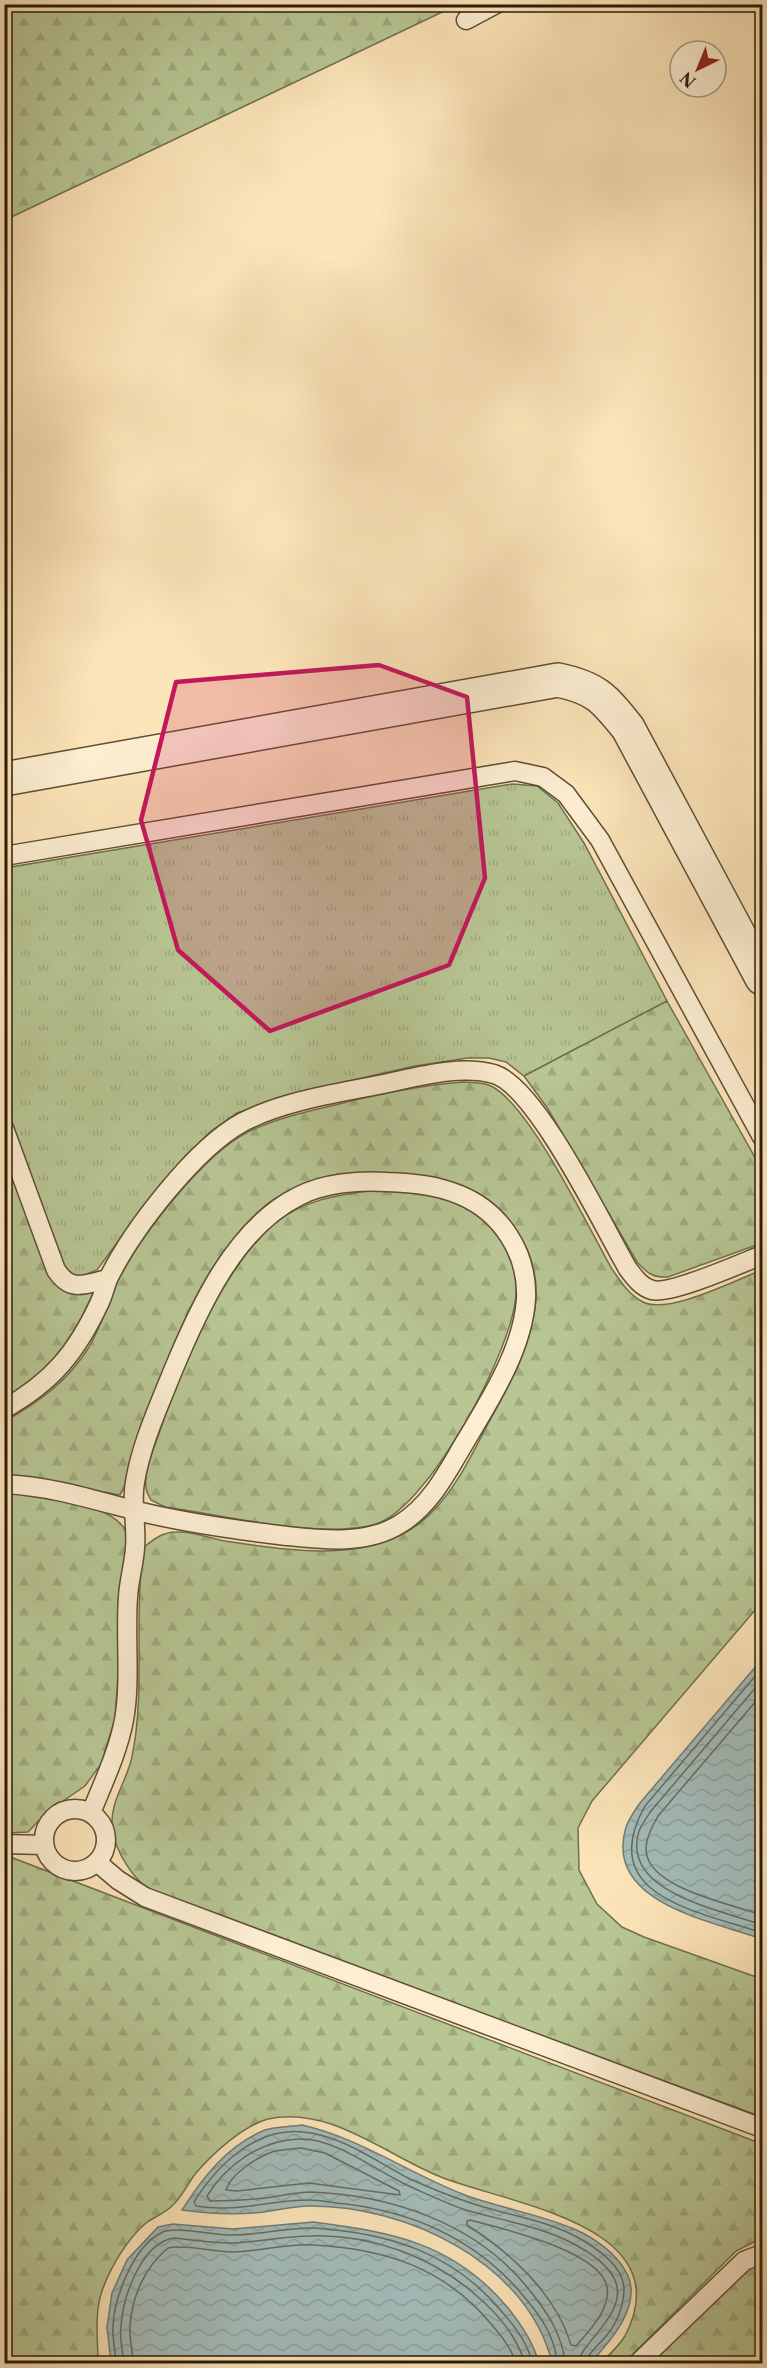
<svg xmlns="http://www.w3.org/2000/svg" width="767" height="2368" viewBox="0 0 767 2368" font-family="'Libre Caslon Text',serif">
	<defs>
		<pattern id="grass-tufts" width="24" height="20" patternUnits="userSpaceOnUse" patternTransform="scale(1.5)"><rect width="24" height="20" fill="#b8c694"/><path d="M3 7l-1-3M5 7V3M7 7l1-3M15 17l-1-3M17 17v-4M19 17l1-3" fill="none" stroke="#9eaa7e"/></pattern>
		<pattern id="forest-firs" width="22" height="20" patternUnits="userSpaceOnUse" patternTransform="scale(1.5)"><rect width="22" height="20" fill="#b8c694"/><path d="M5 1l3.5 6h-7zM16 11l3.5 6h-7z" fill="#9eaa7e"/></pattern>
		<pattern id="water-waves" width="16" height="10" patternUnits="userSpaceOnUse" patternTransform="scale(1.5)"><rect width="16" height="10" fill="#a3bcba"/><path d="M0 5q4-4 8 0t8 0" fill="none" stroke="#8ca19e"/></pattern>
	</defs>
	<rect width="100%" height="100%" fill="#fce5b9"/>
	<filter id="stains"><feTurbulence type="fractalNoise" baseFrequency=".00333" numOctaves="4"/><feColorMatrix values="0 0 0 0 .2 0 0 0 0 .09 0 0 0 0 .02 0 0 0 .5 -.17"/></filter>
	<radialGradient id="worn" r=".72"><stop offset=".6" stop-color="#630" stop-opacity="0"/><stop offset="1" stop-color="#630" stop-opacity=".3"/></radialGradient>
	<!-- grass -->
	<path fill="url(#grass-tufts)" stroke="#70704e" stroke-width="1.5" d="M 512,784 L 537,786 L 558,803 L 584,843 L 667,1001 L 524,1076 L 506,1062 L 489,1058 L 468,1058 L 415,1066 L 296,1093 L 237,1113 L 211,1131 L 186,1155 L 153,1194 L 97,1270 L 79,1277 L 70,1275 L 62,1261 L 5,1103 L 5,868 Z"/>
	<!-- forest -->
	<path fill="url(#forest-firs)" stroke="#70704e" stroke-width="1.5" d="M 5,4 L 457,4 L 457,5 L 5,220 Z
		M 667,1001 L 762,1170 L 762,1243 L 668,1277 C 653,1278 647,1273 637,1262 L 548,1109 L 524,1076 Z
		M 464,1082 C 472,1083 484,1082 491,1086 C 530,1105 588,1227 612,1269 C 621,1282 629,1295 643,1302 C 668,1315 736,1280 762,1270 L 762,1602 L 592,1801 L 578,1828 L 579,1870 L 597,1904 L 622,1927 L 644,1937 L 762,1979 L 762,2117 L 156,1894 C 134,1882 115,1852 112,1827 C 110,1801 127,1781 132,1757 C 146,1688 133,1617 144,1547 C 154,1539 163,1532 176,1532 C 192,1531 209,1538 225,1541 C 293,1551 382,1567 434,1510 C 458,1485 473,1452 489,1422 C 510,1384 534,1340 536,1296 C 537,1272 531,1253 518,1233 C 486,1182 435,1175 379,1174 C 338,1173 290,1182 259,1211 C 196,1270 170,1353 142,1431 C 134,1452 131,1476 120,1495 L 5,1474 L 5,1421 C 39,1402 68,1381 89,1347 C 102,1325 109,1300 120,1277 C 142,1234 205,1153 248,1132 C 276,1118 309,1111 339,1104 C 381,1094 421,1085 464,1082 Z
		M 4,1150 L 51,1273 L 89,1289 L 93,1293 L 73,1338 L 55,1364 L 4,1401 Z
		M 374,1190 C 413,1193 469,1194 496,1229 C 509,1246 517,1272 516,1293 C 515,1346 429,1508 376,1524 C 321,1540 224,1515 165,1507 L 151,1500 C 149,1496 146,1492 146,1487 C 144,1471 152,1454 157,1439 C 179,1373 220,1272 272,1226 C 301,1200 337,1195 374,1190 Z
		M 4,1493 L 16,1493 C 45,1499 108,1503 124,1528 C 127,1533 127,1541 127,1547 L 115,1719 L 101,1764 L 85,1786 L 47,1812 L 28,1832 L 5,1833 Z
		M 5,1855 L 762,2144 L 762,2238 L 736,2251 L 624,2363 L 601,2363 C 609,2355 619,2346 625,2336 C 683,2225 508,2204 441,2177 C 387,2156 330,2105 268,2119 C 243,2126 213,2153 196,2173 C 188,2183 182,2197 172,2206 C 165,2213 154,2217 146,2223 C 127,2239 110,2268 102,2291 C 94,2314 98,2340 98,2363 L 5,2363 Z
		M 762,2265 L 762,2363 L 649,2364 L 748,2268 Z"/>
	<!-- water -->
	<path fill="url(#water-waves)" stroke="#727c73" stroke-width="1.5" d="M 762,1659 L 762,1939 C 712,1921 603,1903 626,1827 C 629,1819 635,1810 640,1803 Z
		M 302,2125 C 360,2138 410,2174 465,2195 C 500,2208 539,2214 574,2229 C 593,2237 616,2253 626,2272 C 644,2304 610,2342 590,2363 L 552,2363 C 528,2263 406,2205 309,2206 C 294,2206 279,2210 264,2212 C 236,2215 210,2214 182,2210 C 203,2177 228,2145 265,2130 C 276,2126 290,2127 302,2125 Z
		M 313,2222 C 392,2232 454,2243 508,2308 C 522,2326 533,2342 539,2363 L 111,2363 L 107,2327 L 112,2293 L 127,2260 L 158,2227 L 173,2224 L 233,2229 Z"/>
	<g fill="none" stroke-linecap="round" stroke-linejoin="round">
		<!-- shore -->
		<path stroke="#666c61" stroke-width="1.5" d="M 762,1668 L 645,1806 C 594,1897 699,1911 762,1933
			M 762,1680 L 651,1811 C 647,1817 642,1824 639,1831 C 620,1893 722,1910 762,1925
			M 762,1694 L 658,1816 C 651,1829 642,1844 648,1859 C 660,1890 733,1905 762,1915
			M 301,2148 L 325,2153 L 399,2191 L 400,2195 L 309,2183 L 237,2191 L 226,2190 C 230,2175 257,2157 272,2152 C 281,2149 292,2149 301,2148 Z
			M 470,2220 C 500,2228 601,2251 607,2287 C 611,2309 589,2331 576,2346 L 571,2345 C 556,2294 511,2253 467,2225 L 467,2221 Z
			M 116,2364 C 116,2352 112,2339 113,2327 C 114,2298 133,2247 161,2233 C 175,2225 215,2236 233,2235 C 260,2235 287,2227 314,2228 C 390,2233 454,2253 503,2313 C 517,2329 527,2343 533,2364
			M 124,2364 C 123,2351 119,2338 121,2326 C 123,2297 141,2243 174,2238 C 193,2240 213,2243 233,2243 C 259,2242 285,2236 310,2236 C 371,2234 434,2257 478,2297 C 498,2314 518,2338 525,2364
			M 133,2364 C 133,2351 129,2338 130,2326 C 132,2296 145,2267 168,2248 C 185,2244 213,2252 232,2252 C 259,2252 287,2243 314,2245 C 386,2249 445,2268 492,2325 C 502,2337 512,2349 516,2364
			M 557,2364 C 556,2339 542,2318 526,2299 C 480,2242 418,2213 346,2204 C 334,2203 321,2200 309,2200 C 271,2200 235,2213 196,2206 L 194,2202 C 217,2165 256,2127 303,2132 C 341,2135 377,2162 410,2179 C 428,2187 447,2195 465,2201 C 500,2214 539,2218 573,2235 C 590,2244 613,2258 621,2276 C 629,2293 619,2321 607,2335 C 601,2343 587,2353 586,2364
			M 565,2364 C 563,2334 545,2309 527,2287 C 475,2223 391,2195 311,2192 C 296,2192 280,2196 265,2198 C 247,2200 228,2201 210,2201 L 207,2196 C 227,2164 261,2140 300,2139 C 336,2138 379,2173 411,2187 C 429,2195 448,2204 466,2210 C 500,2220 538,2226 570,2242 C 586,2250 607,2263 615,2280 C 629,2314 580,2342 578,2364"/>
		<!-- lane casing -->
		<g stroke="#5e4e34" stroke-width="21">
			<path id="lane" d="M 466,20 L 496,4
				M 4,856 L 515,771 L 543,777 L 566,794 L 600,840 L 762,1137
				M 4,1128 L 56,1270 C 71,1293 85,1284 108,1279
				M 4,1409 C 52,1382 76,1353 99,1304 C 103,1296 105,1287 108,1279 C 132,1230 195,1148 243,1122 C 284,1101 333,1094 378,1085 C 414,1078 458,1064 494,1074 C 537,1087 604,1228 628,1269 C 635,1278 641,1287 652,1290 C 670,1295 742,1263 762,1255
				M 4,1484 C 49,1486 91,1499 133,1510 C 184,1523 236,1530 287,1536 C 324,1540 367,1545 400,1524 C 431,1505 447,1472 465,1442 C 490,1400 523,1349 526,1299 C 528,1253 501,1212 460,1195 C 436,1185 413,1183 387,1182 C 359,1180 324,1183 299,1196 C 234,1228 198,1310 172,1373 C 158,1408 141,1445 135,1482 C 131,1504 137,1526 135,1548 C 134,1564 129,1580 128,1597 C 125,1637 131,1681 124,1720 C 118,1752 103,1783 91,1813
				M44 1840a31 31 0 1 1 62 0a31 31 0 1 1-62 0Z
				M 4,1844 L 44,1845
				M 98,1863 L 118,1880 L 145,1897 L 762,2128
				M 637,2364 L 744,2261 L 762,2254"/>
		</g>
		<!-- street casing -->
		<g stroke="#5e4e34" stroke-width="36">
			<path id="street" d="M 4,779 L 558,680 C 596,688 604,698 628,728 L 762,978"/>
		</g>
		<!-- lane -->
		<use href="#lane" stroke="#fdeed2" stroke-width="18"/>
		<!-- street -->
		<use href="#street" stroke="#fdeed2" stroke-width="33"/>
	</g>
	<!-- marked area -->
	<path fill="#c2185b" fill-opacity="0.2" stroke="#c2185b" stroke-width="4.5" stroke-linejoin="round" d="M 379,665 L 467,697 L 485,878 L 449,965 L 270,1031 L 178,950 L 141,820 L 176,682 Z"/>
	<!-- margin -->
	<rect width="767" height="2368" fill="none" stroke="#fce5b9" stroke-width="24"/>
	<rect x="6" y="6" width="755" height="2356" fill="none" stroke="#291b08" stroke-width="3"/>
	<rect x="12" y="12" width="743" height="2344" fill="none" stroke="#291b08" stroke-width="1.5"/>
	<!-- north arrow -->
	<g transform="translate(698 69) rotate(223)"><circle r="28" fill="#fdeed2" stroke="#a89a81" stroke-width="1.5"/>
	<path d="M0-4.5L10 22L0 15L-10 22Z" fill="#8f2418"/>
	<text y="-9" font-size="16" font-weight="bold" text-anchor="middle" fill="#291b08">N</text>
	</g>
	<rect width="100%" height="100%" filter="url(#stains)"/>
	<rect width="100%" height="100%" fill="url(#worn)"/>
</svg>
